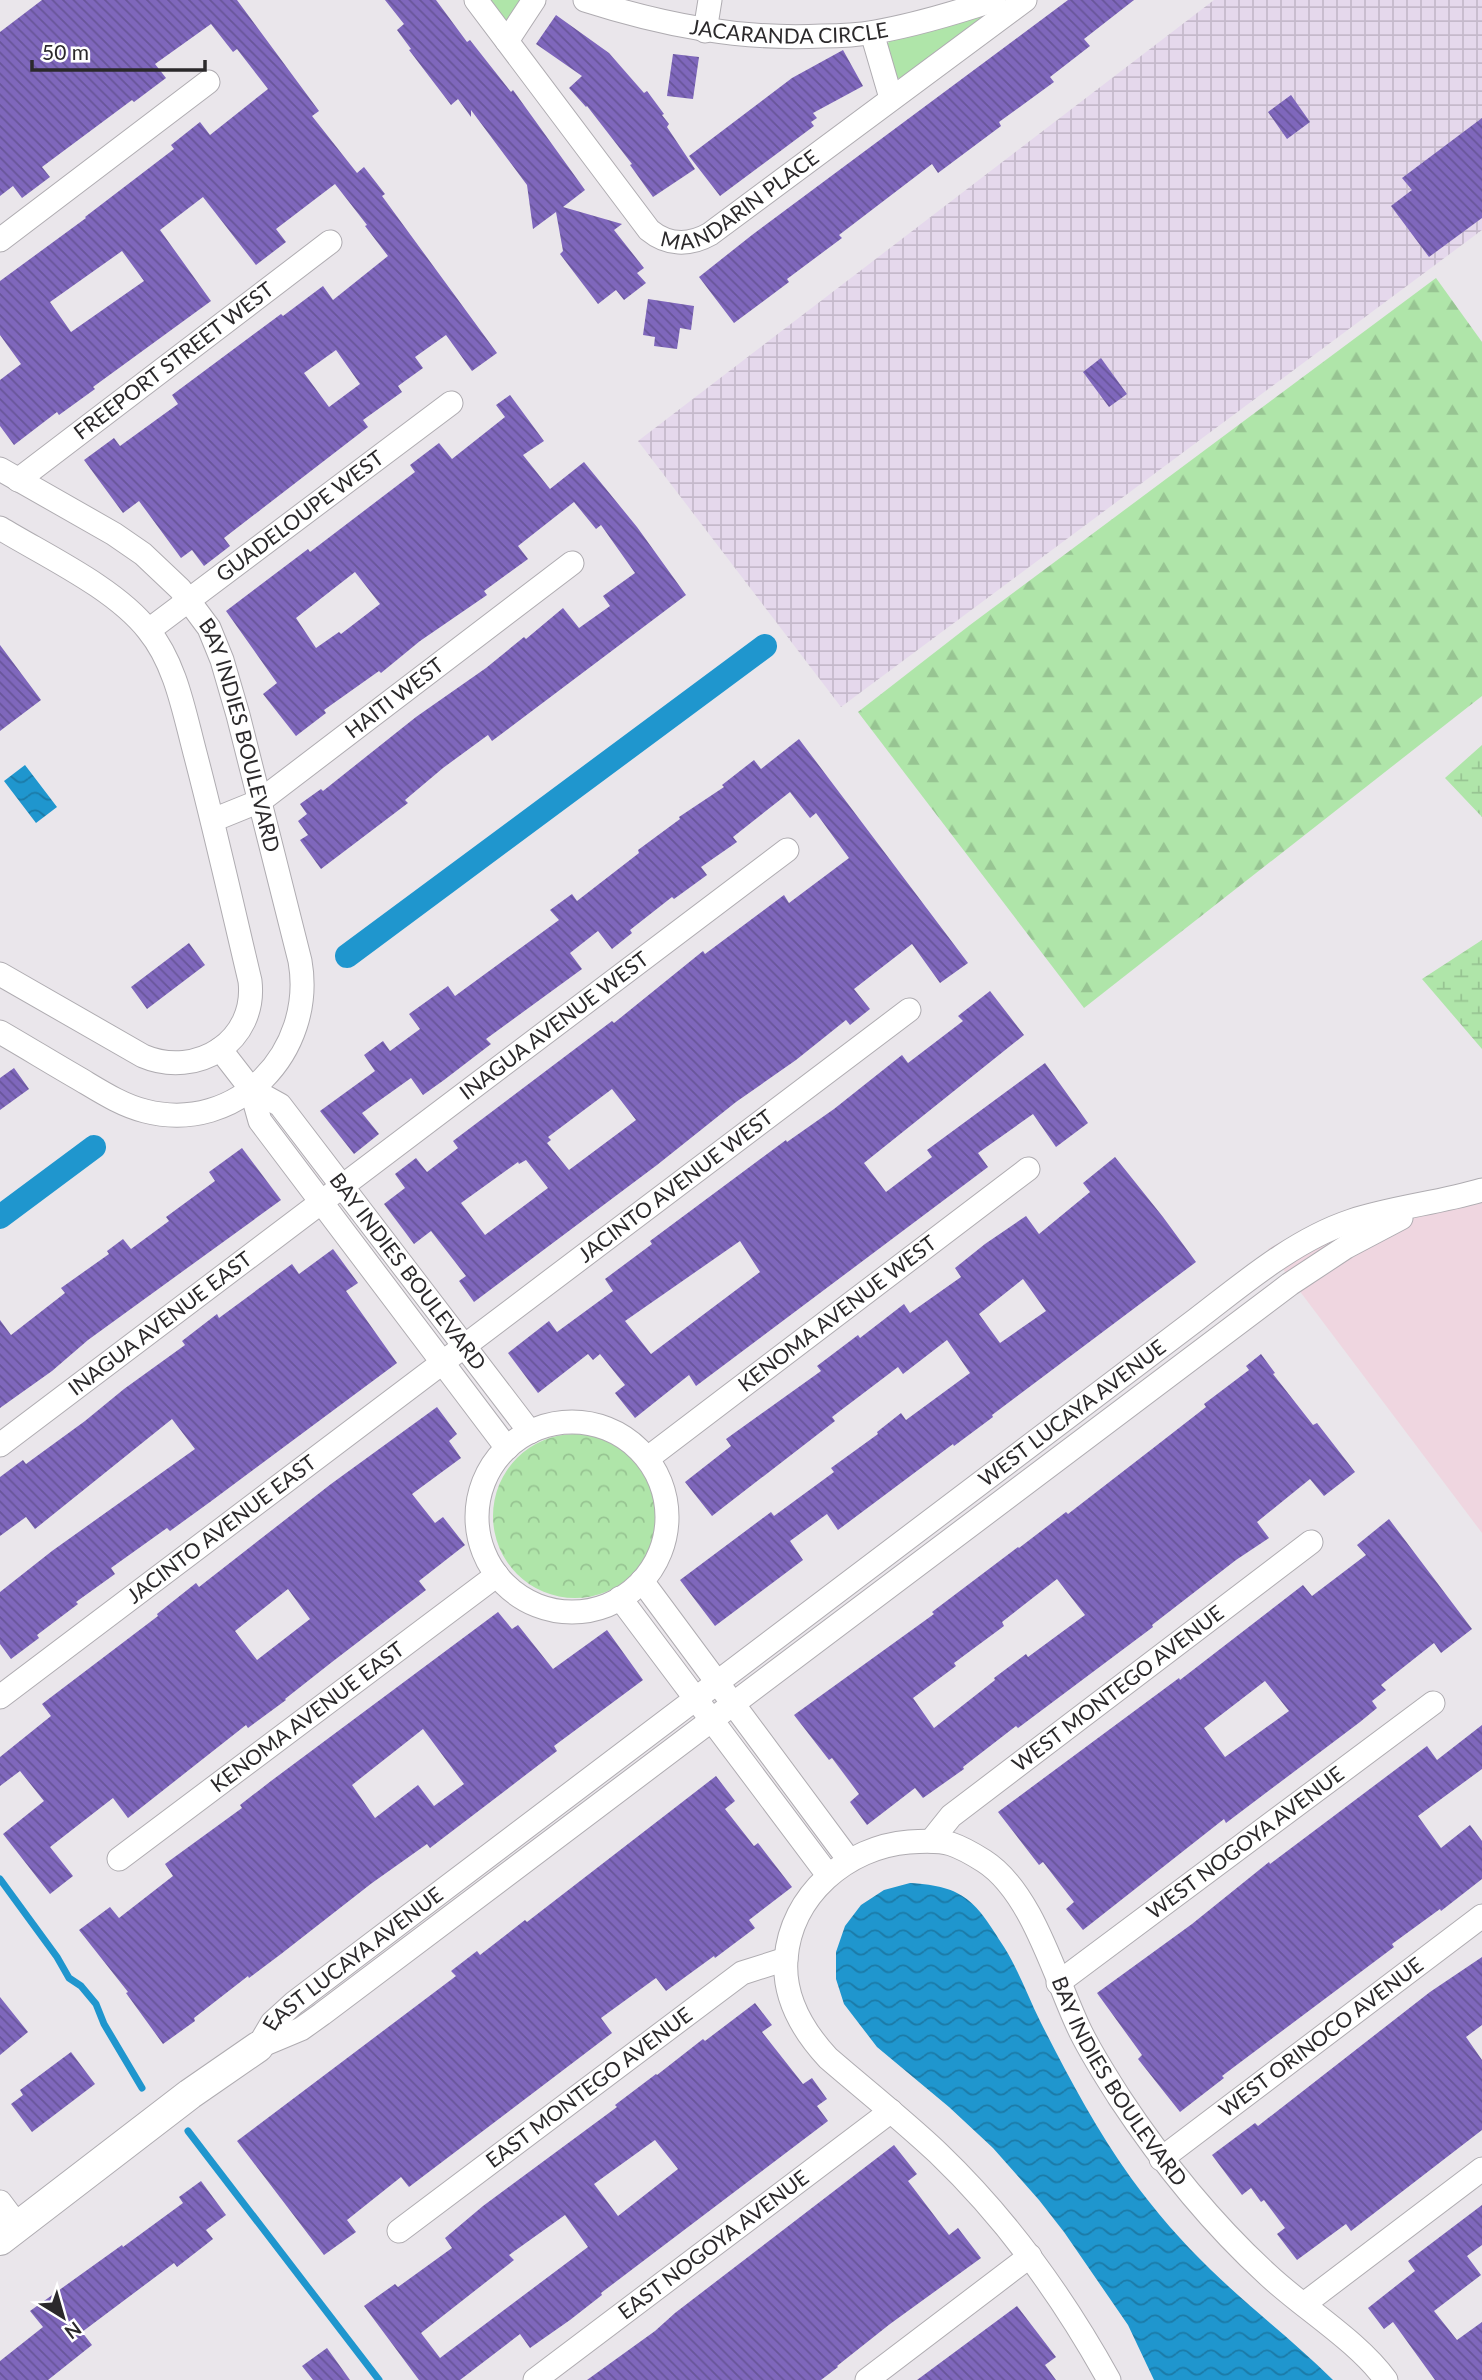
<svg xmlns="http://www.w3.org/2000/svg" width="1482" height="2380" viewBox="0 0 1482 2380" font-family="Lato,sans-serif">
	<defs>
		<pattern id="industrial-grid" width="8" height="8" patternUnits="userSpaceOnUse" patternTransform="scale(1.75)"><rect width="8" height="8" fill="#e5d8ec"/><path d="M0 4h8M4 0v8" fill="none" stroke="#c5b9cb"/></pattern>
		<pattern id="forest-firs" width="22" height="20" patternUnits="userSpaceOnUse" patternTransform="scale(1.75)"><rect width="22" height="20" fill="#afe5a9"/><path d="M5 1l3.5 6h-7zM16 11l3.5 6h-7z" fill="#97c492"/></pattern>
		<pattern id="wetland-marsh" width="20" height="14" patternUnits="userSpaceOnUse" patternTransform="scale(1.75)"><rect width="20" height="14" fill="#afe5a9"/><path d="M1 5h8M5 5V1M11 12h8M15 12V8" fill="none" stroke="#97c492"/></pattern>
		<pattern id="park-crowns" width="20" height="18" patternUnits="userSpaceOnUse" patternTransform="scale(1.75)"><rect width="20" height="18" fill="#afe5a9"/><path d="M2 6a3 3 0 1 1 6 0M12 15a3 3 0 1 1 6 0" fill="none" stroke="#97c492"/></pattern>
		<pattern id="water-waves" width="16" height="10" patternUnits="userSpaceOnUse" patternTransform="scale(1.75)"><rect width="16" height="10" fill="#1f96ce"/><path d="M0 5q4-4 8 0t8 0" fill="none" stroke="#1b7aa7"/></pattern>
		<pattern id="building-back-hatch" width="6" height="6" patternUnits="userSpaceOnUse" patternTransform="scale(1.75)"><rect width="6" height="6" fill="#7f67bc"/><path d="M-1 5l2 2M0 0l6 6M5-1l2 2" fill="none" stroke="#685599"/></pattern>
	</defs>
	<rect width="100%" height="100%" fill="#eae6eb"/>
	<!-- commercial -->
	<path fill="#efd6e0" d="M 1482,1179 L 1482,1533 L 1268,1249 L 1313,1224 Z"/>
	<!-- industrial -->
	<path fill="url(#industrial-grid)" d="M 1214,0 L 1482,0 L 1482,230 L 841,707 L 638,441 Z"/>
	<!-- grass -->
	<path fill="#afe5a9" d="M 487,0 L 525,0 L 506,21 Z
		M 984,12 L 987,14 L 903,78 L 897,78 L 887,45 L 890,40 Z"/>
	<!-- forest -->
	<path fill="url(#forest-firs)" d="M 1436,278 L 1482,342 L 1482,696 L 1084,1008 L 858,712 L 970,625 Z"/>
	<!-- wetland -->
	<path fill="url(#wetland-marsh)" d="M 1482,745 L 1482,817 L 1445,778 Z
		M 1482,940 L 1482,1049 L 1422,979 Z"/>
	<!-- park -->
	<path fill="url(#park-crowns)" d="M493 1516a82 82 0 1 1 164 0a82 82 0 1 1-164 0Z"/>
	<!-- water -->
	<path fill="url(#water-waves)" d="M 25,765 L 57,807 L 36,823 L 4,781 Z
		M 910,1883 C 965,1886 976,1902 1004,1947 C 1019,1971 1028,1997 1041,2023 C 1068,2076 1096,2129 1131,2178 C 1155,2211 1182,2242 1211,2270 C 1250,2308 1294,2341 1333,2380 L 1154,2380 L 1128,2325 L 1064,2232 L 1039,2200 L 993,2148 L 949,2107 L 877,2047 L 844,2004 L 836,1979 L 836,1952 L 845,1926 L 861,1905 L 884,1890 Z"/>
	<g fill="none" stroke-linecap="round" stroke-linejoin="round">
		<!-- stream -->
		<path stroke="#1f96ce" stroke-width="7" d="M 0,1879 L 57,1957 L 69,1978 L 81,1986 L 96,2004 L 104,2024 L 142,2088
			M 188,2131 L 379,2380"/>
		<!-- canal -->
		<path stroke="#1f96ce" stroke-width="24" d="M 347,956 L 765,646
			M 0,1217 L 94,1147"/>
	</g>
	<!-- building -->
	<path fill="url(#building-back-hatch)" fill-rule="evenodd" d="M 42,0 L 237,0 L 319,111 L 312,116 L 357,173 L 364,167 L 385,194 L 382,196 L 497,353 L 472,371 L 446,335 L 415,357 L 423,368 L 398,386 L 402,392 L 363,420 L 368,427 L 224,538 L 230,546 L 204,566 L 192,550 L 181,558 L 139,501 L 123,513 L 84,460 L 114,438 L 120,446 L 178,404 L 172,395 L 281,314 L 283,316 L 323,286 L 333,300 L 388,256 L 365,226 L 367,225 L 335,184 L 276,229 L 286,242 L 256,265 L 203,197 L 160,230 L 211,301 L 93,387 L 95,389 L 59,415 L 57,412 L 14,445 L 0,426 L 0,380 L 21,364 L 0,335 L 0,281 L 86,218 L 85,217 L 174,149 L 171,145 L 200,122 L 210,135 L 268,89 L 237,49 L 233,52 L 211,24 L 155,64 L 166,78 L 134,102 L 132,100 L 42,167 L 50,177 L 22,198 L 13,186 L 0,196 L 0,32 ZM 122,251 L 144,281 L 71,332 L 50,302 ZM 336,350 L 360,384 L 329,407 L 304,373 Z
		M 385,0 L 436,0 L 467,42 L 470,40 L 511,92 L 513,90 L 585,190 L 563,207 L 622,224 L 614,230 L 644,268 L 637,273 L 646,283 L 624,300 L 616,290 L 598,304 L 560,254 L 563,251 L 556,212 L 533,229 L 527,185 L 471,110 L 471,117 L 458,99 L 451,105 L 409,50 L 411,49 L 397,30 L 404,24 Z
		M 1068,0 L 1134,0 L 1084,39 L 1090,46 L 1050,77 L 1054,82 L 999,122 L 1001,126 L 938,173 L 932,164 L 839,235 L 842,238 L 787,279 L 789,282 L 734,323 L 699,277 L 752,235 Z
		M 556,15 L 609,53 L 644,93 L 647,91 L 664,114 L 662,115 L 669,124 L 667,127 L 695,169 L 653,197 L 630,165 L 632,164 L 587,106 L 586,107 L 569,88 L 582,76 L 536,44 Z
		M 843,50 L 863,86 L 813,113 L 817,118 L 811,122 L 814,126 L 720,196 L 689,156 L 792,78 Z
		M 673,54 L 699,57 L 693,99 L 667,96 Z
		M 1291,95 L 1310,122 L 1287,139 L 1268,112 Z
		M 1482,118 L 1482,218 L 1429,257 L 1391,206 L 1412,190 L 1402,178 Z
		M 648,299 L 694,306 L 691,330 L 680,328 L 677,349 L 654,346 L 655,337 L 643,335 Z
		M 1101,358 L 1127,394 L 1109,407 L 1083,372 Z
		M 510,395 L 544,441 L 523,455 L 550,489 L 584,462 L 637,527 L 686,595 L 492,741 L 488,735 L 443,768 L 405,800 L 408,803 L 321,869 L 300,840 L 308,835 L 298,821 L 307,814 L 300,804 L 321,789 L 323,791 L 416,717 L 486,668 L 524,637 L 526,639 L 563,608 L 579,628 L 610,606 L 603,596 L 635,573 L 601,525 L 596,529 L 574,502 L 518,546 L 528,559 L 484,591 L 487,595 L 420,641 L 381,673 L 379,671 L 324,710 L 326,713 L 296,736 L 263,694 L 277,683 L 226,611 L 308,549 L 310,552 L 415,472 L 410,465 L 439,443 L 452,459 L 505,417 L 496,405 ZM 355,572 L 380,604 L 341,634 L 339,632 L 316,648 L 296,618 Z
		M 0,645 L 41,700 L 0,731 Z
		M 799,739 L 968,963 L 940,983 L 912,944 L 854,989 L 870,1009 L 850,1025 L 846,1020 L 796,1060 L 736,1102 L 657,1165 L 474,1302 L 459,1281 L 466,1276 L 431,1231 L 414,1244 L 384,1204 L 405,1188 L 395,1174 L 416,1158 L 427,1172 L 458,1148 L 453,1141 L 612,1021 L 614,1023 L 703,951 L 705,954 L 784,895 L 789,903 L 849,858 L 816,813 L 810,818 L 790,792 L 733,837 L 737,842 L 701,867 L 707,875 L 674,899 L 672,897 L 630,930 L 632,933 L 612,949 L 598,931 L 570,953 L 582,969 L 486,1039 L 491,1044 L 444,1080 L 423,1095 L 411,1078 L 362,1113 L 379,1134 L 354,1154 L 320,1111 L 375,1071 L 364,1055 L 383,1041 L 390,1051 L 420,1029 L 409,1014 L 448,986 L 455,996 L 559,920 L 550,910 L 572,894 L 577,901 L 639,853 L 638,850 L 680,819 L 679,817 L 724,787 L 722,785 L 754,760 L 761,769 ZM 612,1089 L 636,1120 L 569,1170 L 547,1143 L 551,1140 L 548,1137 ZM 526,1160 L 548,1188 L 485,1235 L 461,1203 L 518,1162 L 519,1164 Z
		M 189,943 L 205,965 L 147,1009 L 131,987 Z
		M 990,991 L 1024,1035 L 864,1163 L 886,1192 L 932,1157 L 927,1150 L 1045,1063 L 1088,1123 L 1056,1147 L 1033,1114 L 978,1153 L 988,1167 L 696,1386 L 689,1375 L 635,1418 L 615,1393 L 625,1385 L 600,1354 L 593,1360 L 588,1354 L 538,1393 L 508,1353 L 549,1321 L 557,1332 L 613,1291 L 605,1279 L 652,1244 L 650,1241 L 786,1140 L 787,1142 L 834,1109 L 902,1055 L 908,1063 L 963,1021 L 958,1016 ZM 740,1241 L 760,1272 L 651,1354 L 625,1321 Z
		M 14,1068 L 29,1089 L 0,1110 L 0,1078 Z
		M 242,1148 L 281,1200 L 88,1340 L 52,1371 L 0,1408 L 0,1320 L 11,1335 L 65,1293 L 61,1288 L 109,1254 L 107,1251 L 123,1239 L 131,1249 L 169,1221 L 166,1217 L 215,1181 L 209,1172 Z
		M 1115,1157 L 1163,1217 L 1196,1262 L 992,1415 L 993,1417 L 954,1446 L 953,1444 L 838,1530 L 827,1514 L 790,1541 L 803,1560 L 715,1626 L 680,1580 L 771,1512 L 774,1516 L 834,1472 L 831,1468 L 878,1434 L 877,1432 L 901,1413 L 906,1420 L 970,1373 L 947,1340 L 903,1374 L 898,1367 L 832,1417 L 835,1421 L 712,1516 L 685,1482 L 731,1446 L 726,1439 L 821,1371 L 817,1366 L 858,1335 L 860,1338 L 904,1304 L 910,1313 L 961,1277 L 955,1268 L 985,1244 L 1026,1216 L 1039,1234 L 1090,1192 L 1083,1183 ZM 1023,1279 L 1046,1311 L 1000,1343 L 979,1314 Z
		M 333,1249 L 358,1283 L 346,1291 L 397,1363 L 210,1502 L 170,1531 L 167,1528 L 111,1568 L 115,1574 L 76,1602 L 78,1604 L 37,1635 L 39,1638 L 11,1659 L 0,1644 L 0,1592 L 52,1551 L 195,1449 L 172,1419 L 35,1529 L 26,1517 L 0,1536 L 0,1477 L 23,1460 L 26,1464 L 85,1421 L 124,1389 L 185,1345 L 182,1341 L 217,1314 L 219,1318 L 292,1264 L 299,1274 Z
		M 1261,1354 L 1275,1373 L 1273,1374 L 1313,1425 L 1317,1423 L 1355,1472 L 1324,1496 L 1310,1479 L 1257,1522 L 1269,1538 L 1236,1560 L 1152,1625 L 1153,1627 L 1018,1728 L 1016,1726 L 963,1767 L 964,1769 L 923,1798 L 915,1788 L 867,1825 L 850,1802 L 859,1794 L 832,1758 L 829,1760 L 794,1715 L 934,1614 L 932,1612 L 1018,1547 L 1019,1548 L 1066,1512 L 1068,1514 L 1152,1449 L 1206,1407 L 1204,1404 L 1249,1370 L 1246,1366 ZM 1057,1579 L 1085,1615 L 1028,1657 L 1026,1654 L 994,1678 L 995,1680 L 934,1728 L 913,1698 L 956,1666 L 954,1663 L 1004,1626 L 1002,1622 Z
		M 437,1407 L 457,1434 L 449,1441 L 461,1458 L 412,1494 L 435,1523 L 443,1517 L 465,1545 L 419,1581 L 426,1590 L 332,1662 L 285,1699 L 286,1700 L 248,1728 L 246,1725 L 128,1818 L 113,1798 L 50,1847 L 73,1876 L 50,1894 L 3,1834 L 44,1801 L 20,1771 L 0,1786 L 0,1757 L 51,1716 L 42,1704 L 158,1616 L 157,1614 L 196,1583 L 199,1587 L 331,1484 ZM 288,1589 L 310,1619 L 257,1660 L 235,1631 Z
		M 1389,1519 L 1472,1629 L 1441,1653 L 1434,1643 L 1381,1685 L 1386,1690 L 1372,1701 L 1377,1708 L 1360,1722 L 1226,1823 L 1224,1819 L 1083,1930 L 1066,1909 L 1074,1902 L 1043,1862 L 1039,1865 L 998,1812 L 1179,1678 L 1180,1680 L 1303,1585 L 1312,1596 L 1366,1555 L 1357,1545 ZM 1265,1681 L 1289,1711 L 1225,1757 L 1204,1728 Z
		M 498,1612 L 512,1629 L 518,1625 L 553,1669 L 607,1630 L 643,1680 L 554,1746 L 557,1751 L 430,1848 L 427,1844 L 372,1883 L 281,1954 L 249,1978 L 248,1976 L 194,2018 L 195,2021 L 163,2044 L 126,1993 L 128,1992 L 79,1930 L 110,1907 L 119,1918 L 173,1876 L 165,1864 L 242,1808 L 240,1805 L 271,1781 ZM 423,1729 L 464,1784 L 434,1806 L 418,1785 L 375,1818 L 352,1785 Z
		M 1482,1725 L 1482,1769 L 1418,1816 L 1441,1848 L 1470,1825 L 1482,1841 L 1482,1879 L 1441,1911 L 1440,1909 L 1392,1944 L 1394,1947 L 1222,2076 L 1224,2078 L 1180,2112 L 1138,2059 L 1142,2055 L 1097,1993 L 1192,1924 L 1269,1862 L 1270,1864 L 1427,1746 L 1437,1760 Z
		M 716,1776 L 735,1801 L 725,1809 L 754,1846 L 758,1843 L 792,1887 L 749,1920 L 755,1928 L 715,1958 L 714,1956 L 666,1991 L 656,1978 L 601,2018 L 612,2033 L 409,2187 L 401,2177 L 347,2220 L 356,2232 L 324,2255 L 237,2141 L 456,1976 L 451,1971 L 477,1951 L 480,1955 L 525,1920 L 527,1922 Z
		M 1482,1957 L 1482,2025 L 1466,2037 L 1482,2060 L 1482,2130 L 1351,2231 L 1346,2224 L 1297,2260 L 1277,2234 L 1285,2228 L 1264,2200 L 1261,2202 L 1251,2188 L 1242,2195 L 1212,2155 L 1255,2123 L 1258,2126 L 1430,1992 Z
		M 0,1997 L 28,2032 L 0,2055 Z
		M 755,2003 L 772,2025 L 762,2032 L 803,2084 L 812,2078 L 827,2099 L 817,2106 L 828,2121 L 601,2293 L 602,2295 L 570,2320 L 530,2348 L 520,2334 L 460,2380 L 419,2380 L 364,2306 L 395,2284 L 398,2287 L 452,2248 L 445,2238 L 483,2206 L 617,2107 L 615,2105 L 656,2074 L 657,2075 L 703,2039 L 705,2041 ZM 655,2140 L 678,2169 L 618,2216 L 594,2184 ZM 565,2215 L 588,2247 L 440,2358 L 421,2333 L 514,2260 L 509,2255 Z
		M 71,2052 L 95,2084 L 32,2132 L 11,2104 L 23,2095 L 20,2090 Z
		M 894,2145 L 917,2174 L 908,2181 L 949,2235 L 958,2228 L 981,2258 L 890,2324 L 837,2366 L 838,2367 L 821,2380 L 587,2380 L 655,2331 L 675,2313 Z
		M 201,2181 L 226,2215 L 206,2230 L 213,2239 L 177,2267 L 174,2263 L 82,2332 L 92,2345 L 48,2380 L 0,2380 L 0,2361 L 43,2327 L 30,2311 L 122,2245 L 123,2247 L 183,2203 L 179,2197 Z
		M 1482,2205 L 1482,2245 L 1467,2256 L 1481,2275 L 1434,2311 L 1457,2340 L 1482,2322 L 1482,2380 L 1435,2380 L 1393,2322 L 1384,2329 L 1368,2308 L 1415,2271 L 1408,2261 Z
		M 1017,2306 L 1056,2357 L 1045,2365 L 1056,2380 L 917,2380 Z
		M 327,2348 L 350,2380 L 313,2380 L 302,2366 Z"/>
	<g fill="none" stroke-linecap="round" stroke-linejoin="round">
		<!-- minor casing -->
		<g stroke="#afacb1" stroke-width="25">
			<g id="minor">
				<path id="s1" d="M 476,0 L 649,230 C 667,245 689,246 710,234 L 1025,0"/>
				<path id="s2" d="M 585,0 C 663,25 740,40 822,36 C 839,36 858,35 875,32 C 915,25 955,13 994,0"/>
				<path d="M 705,31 L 710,0"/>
				<path d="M 872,33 L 891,98"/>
				<path d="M 507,41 L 534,0"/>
				<path d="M 0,240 L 208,82"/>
				<path id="s3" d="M 0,469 L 114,534 L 143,554 L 180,589 L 209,628 L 222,660 L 238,715 L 300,961 C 316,1051 237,1135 145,1111 C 121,1105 100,1091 78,1078 C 52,1063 26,1047 0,1032"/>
				<path id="s4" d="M 18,480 L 330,242"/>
				<path d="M 0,528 C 46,556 115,588 148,630 C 176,664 184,712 195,753 C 215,829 232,905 250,981 C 257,1041 197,1079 143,1056 L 0,974"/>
				<path id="s5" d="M 149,630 L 451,403"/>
				<path id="s6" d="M 213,820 L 260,801 L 572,563"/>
				<path d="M 220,1049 L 251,1089 L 260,1121 L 507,1448"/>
				<path id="s7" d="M 251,1089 L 280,1105 L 530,1432"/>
				<circle cx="572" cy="1517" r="95"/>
				<path id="s8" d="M 0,1445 L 787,850"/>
				<path id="s9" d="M 648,1458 L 1028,1169"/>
				<path d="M 642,1581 L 849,1860"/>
				<path d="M 620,1598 L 828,1875"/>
				<path id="s10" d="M 0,1697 L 909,1010"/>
				<path id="s11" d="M 931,1841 L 951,1816 L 1311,1542"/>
				<path id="s12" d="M 119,1859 L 497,1575"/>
				<path id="s13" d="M 1058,1983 L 1433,1703"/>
				<path id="s14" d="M 258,2047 L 272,2023 L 294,2003 L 1197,1319 C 1244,1283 1294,1240 1351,1221 C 1393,1207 1439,1203 1482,1190"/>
				<path d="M 258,2047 L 301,2029 L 322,2014 L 1290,1284 L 1346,1247 L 1401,1218"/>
				<path id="s15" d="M 1161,2159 L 1482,1916"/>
				<path d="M 0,2202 L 18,2226"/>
				<path id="s16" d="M 399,2231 L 742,1973 L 786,1959"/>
				<path d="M 1304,2304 L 1482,2169"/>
				<path id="s17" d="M 535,2380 L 891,2111"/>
				<path d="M 867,2380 L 1030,2256"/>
				<path id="s18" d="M 1109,2380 C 1063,2297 1007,2219 938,2153 C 903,2120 865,2090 828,2058 C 803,2031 783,1997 786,1959 C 791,1895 847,1847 909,1842 C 922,1841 939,1840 951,1844 C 963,1848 973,1854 984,1861 C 1031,1891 1054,1974 1077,2024 C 1088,2049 1104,2073 1119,2097 C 1162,2162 1210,2222 1268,2275 C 1303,2308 1358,2341 1386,2380"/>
			</g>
		</g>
		<!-- tertiary casing -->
		<g stroke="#afacb1" stroke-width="32">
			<path id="tertiary" d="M 0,2240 L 190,2094 L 258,2047"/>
		</g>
		<!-- minor -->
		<use href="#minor" stroke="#fff" stroke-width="23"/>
		<!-- tertiary -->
		<use href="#tertiary" stroke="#fff" stroke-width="30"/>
	</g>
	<g text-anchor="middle" stroke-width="7" stroke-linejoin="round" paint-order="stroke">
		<!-- street labels -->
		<g font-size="21" fill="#2b292b" stroke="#fff">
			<text dy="7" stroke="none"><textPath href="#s2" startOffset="208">JACARANDA CIRCLE</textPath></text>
			<text dy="7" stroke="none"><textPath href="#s1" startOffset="394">MANDARIN PLACE</textPath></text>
			<text dy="7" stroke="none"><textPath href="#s4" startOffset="196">FREEPORT STREET WEST</textPath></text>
			<text dy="7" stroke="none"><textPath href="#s5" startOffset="189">GUADELOUPE WEST</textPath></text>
			<text dy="7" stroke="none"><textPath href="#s6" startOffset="220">HAITI WEST</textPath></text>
			<text dy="7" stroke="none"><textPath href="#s3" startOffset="378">BAY INDIES BOULEVARD</textPath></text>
			<text dy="7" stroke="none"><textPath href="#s8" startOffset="695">INAGUA AVENUE WEST</textPath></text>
			<text dy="7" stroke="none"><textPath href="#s10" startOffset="847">JACINTO AVENUE WEST</textPath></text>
			<text dy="7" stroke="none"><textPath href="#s7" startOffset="243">BAY INDIES BOULEVARD</textPath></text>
			<text dy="7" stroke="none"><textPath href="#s9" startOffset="238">KENOMA AVENUE WEST</textPath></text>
			<text dy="7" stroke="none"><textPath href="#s8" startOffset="201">INAGUA AVENUE EAST</textPath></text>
			<text dy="7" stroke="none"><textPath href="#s14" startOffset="1034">WEST LUCAYA AVENUE</textPath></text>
			<text dy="7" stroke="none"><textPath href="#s10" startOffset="278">JACINTO AVENUE EAST</textPath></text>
			<text dy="7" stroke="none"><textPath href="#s11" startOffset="242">WEST MONTEGO AVENUE</textPath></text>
			<text dy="7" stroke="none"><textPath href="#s12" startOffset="236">KENOMA AVENUE EAST</textPath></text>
			<text dy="7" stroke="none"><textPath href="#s13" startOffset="234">WEST NOGOYA AVENUE</textPath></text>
			<text dy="7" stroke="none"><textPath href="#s14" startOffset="131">EAST LUCAYA AVENUE</textPath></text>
			<text dy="7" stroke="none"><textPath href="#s15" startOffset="201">WEST ORINOCO AVENUE</textPath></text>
			<text dy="7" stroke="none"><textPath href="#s18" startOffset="1066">BAY INDIES BOULEVARD</textPath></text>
			<text dy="7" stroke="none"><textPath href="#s16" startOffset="238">EAST MONTEGO AVENUE</textPath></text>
			<text dy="7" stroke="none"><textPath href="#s17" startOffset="224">EAST NOGOYA AVENUE</textPath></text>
		</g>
	</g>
	<!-- north arrow -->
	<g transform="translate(63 2317) rotate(143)" stroke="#ffffff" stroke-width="5" paint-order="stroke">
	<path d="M0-5L12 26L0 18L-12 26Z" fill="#2b292b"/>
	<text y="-10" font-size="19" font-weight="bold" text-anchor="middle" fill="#2b292b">N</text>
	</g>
	<!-- scale -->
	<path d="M32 60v10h173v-10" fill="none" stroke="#2b292b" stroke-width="3.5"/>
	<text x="42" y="60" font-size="21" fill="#2b292b" stroke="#ffffff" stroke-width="5" paint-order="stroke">50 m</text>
</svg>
